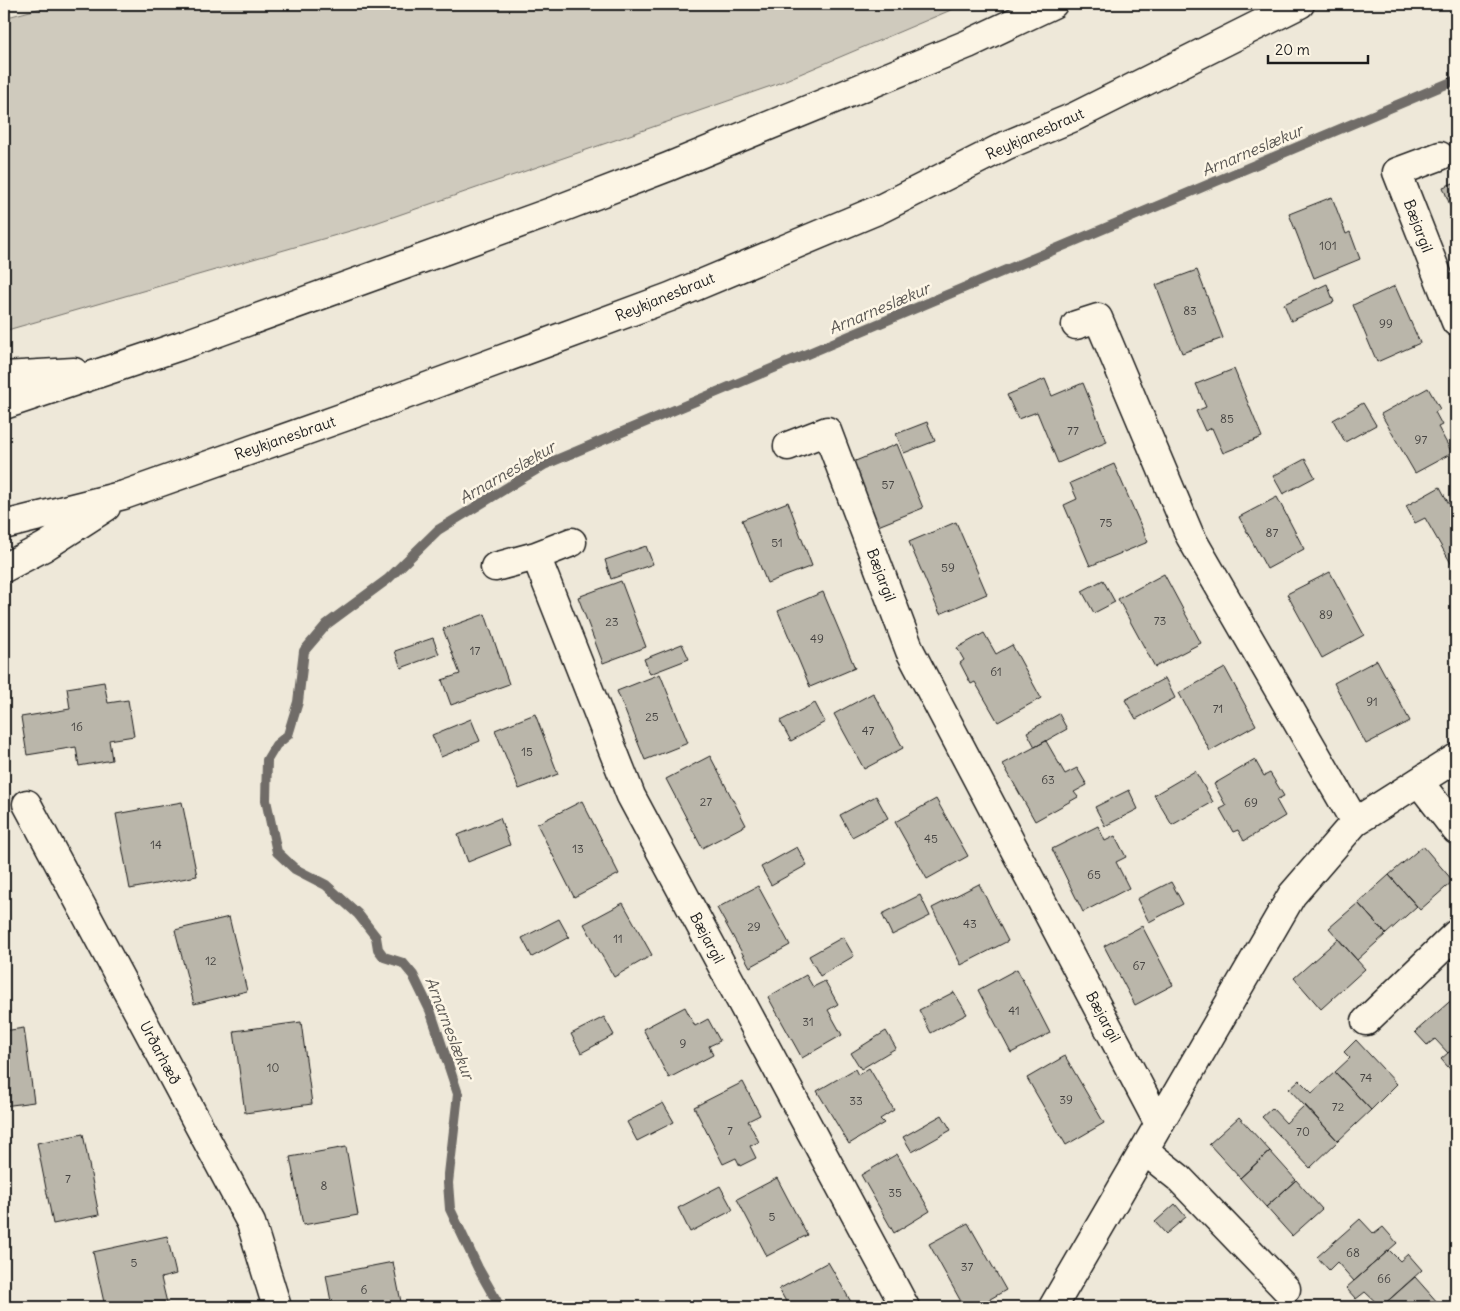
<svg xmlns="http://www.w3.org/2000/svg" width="1460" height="1311" viewBox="0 0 1460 1311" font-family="Delius,sans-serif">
	<rect width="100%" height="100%" fill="#eee8d9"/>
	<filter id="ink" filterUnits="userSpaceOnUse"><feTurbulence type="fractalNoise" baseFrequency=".02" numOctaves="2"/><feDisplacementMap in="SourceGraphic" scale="10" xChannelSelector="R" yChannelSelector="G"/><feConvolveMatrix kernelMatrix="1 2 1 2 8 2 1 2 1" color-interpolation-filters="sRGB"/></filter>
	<g filter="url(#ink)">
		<!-- green -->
		<path fill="#cfcabd" stroke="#76736c" d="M 56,4 L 965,4 L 774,85 L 364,227 L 4,331 L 4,18 Z"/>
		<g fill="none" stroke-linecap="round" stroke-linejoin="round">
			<!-- stream -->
			<path stroke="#6f6c67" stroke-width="10" d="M 500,1307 L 478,1268 L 450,1209 L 448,1183 L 458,1094 L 430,1010 L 413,975 L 403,963 L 384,957 L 378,949 L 376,937 L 358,914 L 326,885 L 295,869 L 277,852 L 266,800 L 267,760 L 276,745 L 288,735 L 298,702 L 304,651 L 327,624 L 388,579 L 438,530 L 544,465 L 1456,80"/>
		</g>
		<!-- building -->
		<path fill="#bab6aa" stroke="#1c1c1c" d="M 1456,182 L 1456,221 L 1443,187 Z
			M 1332,197 L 1346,234 L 1350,232 L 1360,259 L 1314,278 L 1289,214 Z
			M 1197,270 L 1223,338 L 1182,353 L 1156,285 Z
			M 1327,284 L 1334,302 L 1291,321 L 1284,304 Z
			M 1395,286 L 1420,343 L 1377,362 L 1353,305 Z
			M 1234,369 L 1262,437 L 1223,453 L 1212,428 L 1205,431 L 1196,411 L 1206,407 L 1196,384 Z
			M 1045,379 L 1052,396 L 1083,383 L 1107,442 L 1058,463 L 1037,412 L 1018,419 L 1007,395 Z
			M 1428,388 L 1440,409 L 1435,412 L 1442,425 L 1438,427 L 1452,453 L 1415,473 L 1381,414 Z
			M 1363,403 L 1376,425 L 1345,442 L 1333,420 Z
			M 927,422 L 935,441 L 904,453 L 896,434 Z
			M 897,444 L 923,508 L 878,526 L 853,462 Z
			M 1305,459 L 1315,477 L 1283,494 L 1273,476 Z
			M 1114,464 L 1148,542 L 1090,566 L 1064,505 L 1077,499 L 1070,483 Z
			M 1440,487 L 1449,504 L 1456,500 L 1456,572 L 1425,518 L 1415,523 L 1406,506 Z
			M 1277,497 L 1304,549 L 1267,569 L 1239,517 Z
			M 788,502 L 812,566 L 767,583 L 742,520 Z
			M 956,522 L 987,594 L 940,614 L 909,542 Z
			M 646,546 L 653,564 L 611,579 L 605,560 Z
			M 1330,572 L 1364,635 L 1322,658 L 1287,594 Z
			M 1164,574 L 1201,643 L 1155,667 L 1118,599 Z
			M 1103,580 L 1115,602 L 1094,613 L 1082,591 Z
			M 621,581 L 646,647 L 603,663 L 578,597 Z
			M 823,592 L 855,668 L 810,687 L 778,611 Z
			M 485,614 L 509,684 L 451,705 L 442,680 L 460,674 L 443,629 Z
			M 984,633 L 996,654 L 1012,645 L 1041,698 L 998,722 L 975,682 L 971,684 L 960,663 L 964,660 L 957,648 Z
			M 433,638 L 439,654 L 401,668 L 395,651 Z
			M 682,644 L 689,659 L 650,674 L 644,659 Z
			M 1377,660 L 1410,721 L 1366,744 L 1334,683 Z
			M 1225,668 L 1256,725 L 1210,751 L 1179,693 Z
			M 660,674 L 688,743 L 645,760 L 617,691 Z
			M 1165,678 L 1175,698 L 1136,719 L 1125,700 Z
			M 104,682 L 108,703 L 128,700 L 134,736 L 109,740 L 112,760 L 79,766 L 76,747 L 27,755 L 21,717 L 70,709 L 67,688 Z
			M 873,693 L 903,748 L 864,769 L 834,714 Z
			M 815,703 L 825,722 L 791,741 L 780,721 Z
			M 535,714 L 558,774 L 519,789 L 495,730 Z
			M 1059,714 L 1067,729 L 1035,747 L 1027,732 Z
			M 471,719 L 480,741 L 441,757 L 432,735 Z
			M 1046,741 L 1065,774 L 1077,768 L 1087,785 L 1074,792 L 1078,797 L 1035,821 L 1003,764 Z
			M 710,756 L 746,825 L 702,848 L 666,779 Z
			M 1255,760 L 1264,776 L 1270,773 L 1284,796 L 1276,800 L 1285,816 L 1244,841 L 1238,830 L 1233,832 L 1220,809 L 1226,806 L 1214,784 Z
			M 1195,771 L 1213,802 L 1172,825 L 1154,795 Z
			M 1129,790 L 1138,809 L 1105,826 L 1095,807 Z
			M 876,796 L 888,818 L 852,837 L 840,815 Z
			M 936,799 L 968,856 L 927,879 L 895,822 Z
			M 582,801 L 619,874 L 574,897 L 537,824 Z
			M 182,802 L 197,876 L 130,889 L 116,814 Z
			M 500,818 L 510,845 L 468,862 L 458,835 Z
			M 1098,826 L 1105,841 L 1115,836 L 1126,857 L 1116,862 L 1129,888 L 1083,912 L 1052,849 Z
			M 1423,846 L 1453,881 L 1420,910 L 1389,875 Z
			M 797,847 L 807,865 L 771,885 L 761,867 Z
			M 1389,875 L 1417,906 L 1386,934 L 1358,903 Z
			M 1171,882 L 1183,904 L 1149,922 L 1137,899 Z
			M 979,884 L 1008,941 L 961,965 L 932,908 Z
			M 758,886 L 790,945 L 750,967 L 717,908 Z
			M 920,895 L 930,916 L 892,935 L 882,914 Z
			M 623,903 L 652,955 L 614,977 L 584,924 Z
			M 1358,903 L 1386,934 L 1357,960 L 1329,928 Z
			M 229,917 L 247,991 L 194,1004 L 175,930 Z
			M 559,919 L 569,937 L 532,957 L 522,938 Z
			M 1142,926 L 1173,985 L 1135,1005 L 1104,946 Z
			M 843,937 L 854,956 L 820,976 L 809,956 Z
			M 1338,939 L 1365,969 L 1321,1009 L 1294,978 Z
			M 1017,969 L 1050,1033 L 1011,1053 L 978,990 Z
			M 806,975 L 813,987 L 825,981 L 838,1004 L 828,1010 L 842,1035 L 802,1058 L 768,997 Z
			M 954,992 L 967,1014 L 931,1033 L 919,1010 Z
			M 1456,996 L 1456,1046 L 1448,1053 L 1435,1039 L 1427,1045 L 1415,1032 Z
			M 685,1007 L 695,1026 L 708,1019 L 720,1041 L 709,1046 L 713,1055 L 669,1078 L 643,1029 Z
			M 604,1017 L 614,1035 L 581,1053 L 571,1034 Z
			M 301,1022 L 312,1104 L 245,1113 L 234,1031 Z
			M 24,1028 L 34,1102 L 4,1106 L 4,1031 Z
			M 886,1031 L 896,1048 L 861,1069 L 851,1053 Z
			M 1356,1040 L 1397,1084 L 1371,1110 L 1335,1072 L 1350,1058 L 1344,1052 Z
			M 1456,1046 L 1456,1076 L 1441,1059 Z
			M 1065,1056 L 1104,1123 L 1066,1145 L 1027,1078 Z
			M 869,1068 L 894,1110 L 880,1119 L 884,1123 L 849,1144 L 817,1091 L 855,1069 L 858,1075 Z
			M 1335,1072 L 1371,1110 L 1338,1141 L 1289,1089 L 1299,1080 L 1312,1093 Z
			M 743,1082 L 760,1115 L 748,1121 L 759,1142 L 750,1146 L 756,1158 L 740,1166 L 736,1158 L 723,1164 L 694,1107 Z
			M 663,1103 L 674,1122 L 637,1141 L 627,1122 Z
			M 1305,1105 L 1338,1141 L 1310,1168 L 1262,1117 L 1272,1108 L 1286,1123 Z
			M 942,1115 L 951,1130 L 912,1152 L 903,1137 Z
			M 1239,1117 L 1270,1151 L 1240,1178 L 1209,1144 Z
			M 83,1134 L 99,1215 L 53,1224 L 37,1143 Z
			M 346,1147 L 358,1215 L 303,1225 L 290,1157 Z
			M 1270,1151 L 1296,1180 L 1266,1207 L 1240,1178 Z
			M 897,1154 L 930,1211 L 894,1233 L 861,1175 Z
			M 777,1178 L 807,1235 L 767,1256 L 737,1199 Z
			M 1296,1180 L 1322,1209 L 1292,1236 L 1266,1207 Z
			M 720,1186 L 733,1210 L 690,1232 L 678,1208 Z
			M 1175,1204 L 1186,1217 L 1166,1234 L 1155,1222 Z
			M 1360,1219 L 1374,1234 L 1383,1227 L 1397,1243 L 1354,1281 L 1337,1262 L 1329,1270 L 1317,1257 Z
			M 968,1223 L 1006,1290 L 976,1307 L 964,1307 L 929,1244 Z
			M 167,1236 L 176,1274 L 161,1278 L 168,1307 L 105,1307 L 93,1252 Z
			M 1389,1250 L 1400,1261 L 1408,1254 L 1422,1270 L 1381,1307 L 1365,1292 L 1356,1299 L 1346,1288 Z
			M 393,1262 L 402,1307 L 332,1307 L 326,1275 Z
			M 828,1262 L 854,1307 L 789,1307 L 779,1289 Z
			M 1415,1277 L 1439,1304 L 1436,1307 L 1381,1307 Z"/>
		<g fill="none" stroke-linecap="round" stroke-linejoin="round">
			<!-- street casing -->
			<g stroke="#1c1c1c" stroke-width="31">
				<path id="street" d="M 1440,156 L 1397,172 L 1456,322
					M 1076,325 L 1098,318 L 1190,536 L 1355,822
					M 788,446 L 827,431 L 910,651 L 1159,1124
					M 536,556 L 572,542
					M 495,567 L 536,556 L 631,796 L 905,1307
					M 1419,782 L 1456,830
					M 27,804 L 251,1223 L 277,1307
					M 1366,1021 L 1456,934
					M 1145,1151 L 1179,1178 L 1286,1289
					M 1053,1307 L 1292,895 L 1355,822 L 1456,758"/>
			</g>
			<!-- highway casing -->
			<g stroke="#1c1c1c" stroke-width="31">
				<path id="highway" d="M 4,376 L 74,372
					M 4,405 L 180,346 L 551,212 L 668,167 L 968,44 L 1053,4
					M 4,525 L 124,495 L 378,405 L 670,297 L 880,209 L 1007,145 L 1074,117 L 1300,4
					M 4,568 L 44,547 L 106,507"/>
			</g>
			<!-- street -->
			<use href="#street" stroke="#fcf5e5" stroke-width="28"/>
			<!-- highway -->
			<use href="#highway" stroke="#fcf5e5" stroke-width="28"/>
		</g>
	</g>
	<g text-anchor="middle" stroke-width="5" stroke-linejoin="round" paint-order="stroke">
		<!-- number labels -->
		<g font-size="12" fill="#444240">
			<text x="1328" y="250">101</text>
			<text x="1190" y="315">83</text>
			<text x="1386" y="328">99</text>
			<text x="1227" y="423">85</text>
			<text x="1073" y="435">77</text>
			<text x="1421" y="444">97</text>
			<text x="888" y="489">57</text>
			<text x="1106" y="527">75</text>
			<text x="1272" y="537">87</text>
			<text x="777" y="547">51</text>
			<text x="948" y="572">59</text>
			<text x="1326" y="619">89</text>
			<text x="1160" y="625">73</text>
			<text x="612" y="626">23</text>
			<text x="817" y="643">49</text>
			<text x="475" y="655">17</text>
			<text x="996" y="676">61</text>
			<text x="1372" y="706">91</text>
			<text x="1218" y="713">71</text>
			<text x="652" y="721">25</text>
			<text x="77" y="731">16</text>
			<text x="868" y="735">47</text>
			<text x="527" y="756">15</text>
			<text x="1048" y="784">63</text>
			<text x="706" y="806">27</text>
			<text x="1251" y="807">69</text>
			<text x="931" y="843">45</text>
			<text x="156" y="849">14</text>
			<text x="578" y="853">13</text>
			<text x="1094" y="879">65</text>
			<text x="970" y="928">43</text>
			<text x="754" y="931">29</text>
			<text x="618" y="943">11</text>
			<text x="211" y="965">12</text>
			<text x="1139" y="970">67</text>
			<text x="1014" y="1015">41</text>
			<text x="808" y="1026">31</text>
			<text x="683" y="1048">9</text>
			<text x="273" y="1072">10</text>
			<text x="1366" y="1082">74</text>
			<text x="1066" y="1104">39</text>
			<text x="856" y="1105">33</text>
			<text x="1338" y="1111">72</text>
			<text x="730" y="1135">7</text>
			<text x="1303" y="1136">70</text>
			<text x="68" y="1183">7</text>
			<text x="324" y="1190">8</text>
			<text x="895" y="1197">35</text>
			<text x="772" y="1221">5</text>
			<text x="1353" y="1257">68</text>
			<text x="134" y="1267">5</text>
			<text x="967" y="1271">37</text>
			<text x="1384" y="1283">66</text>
			<text x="364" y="1294">6</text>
		</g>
		<!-- street labels -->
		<g font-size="15" fill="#1c1c1c" stroke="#fcf5e5">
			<text transform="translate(1035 134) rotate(-24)" y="5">Reykjanesbraut</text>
			<text transform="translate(1418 226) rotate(69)" y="5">Bæjargil</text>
			<text transform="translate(665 297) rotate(-22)" y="5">Reykjanesbraut</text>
			<text transform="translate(285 438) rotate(-19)" y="5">Reykjanesbraut</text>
			<text transform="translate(881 575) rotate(69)" y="5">Bæjargil</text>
			<text transform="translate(707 938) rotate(62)" y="5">Bæjargil</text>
			<text transform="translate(1103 1017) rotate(62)" y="5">Bæjargil</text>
			<text transform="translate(160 1053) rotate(62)" y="5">Urðarhæð</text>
		</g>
		<!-- water labels -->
		<g font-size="16" font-style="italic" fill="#5b5854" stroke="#fcf5e5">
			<text transform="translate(1252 150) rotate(-23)" y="6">Arnarneslækur</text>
			<text transform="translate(879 308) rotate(-23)" y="6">Arnarneslækur</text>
			<text transform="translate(507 472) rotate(-30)" y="6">Arnarneslækur</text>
			<text transform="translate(450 1028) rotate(69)" y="6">Arnarneslækur</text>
		</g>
	</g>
	<!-- margin -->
	<rect width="1460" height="1311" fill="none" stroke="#fcf5e5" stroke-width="20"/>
	<rect x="10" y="10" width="1440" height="1291" fill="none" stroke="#1c1c1c" stroke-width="2" filter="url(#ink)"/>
	<!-- scale -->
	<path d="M1268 55v8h100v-8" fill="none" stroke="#1c1c1c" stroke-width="2.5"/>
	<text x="1275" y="55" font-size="15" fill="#1c1c1c" stroke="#fcf5e5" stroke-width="4" paint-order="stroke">20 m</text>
</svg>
